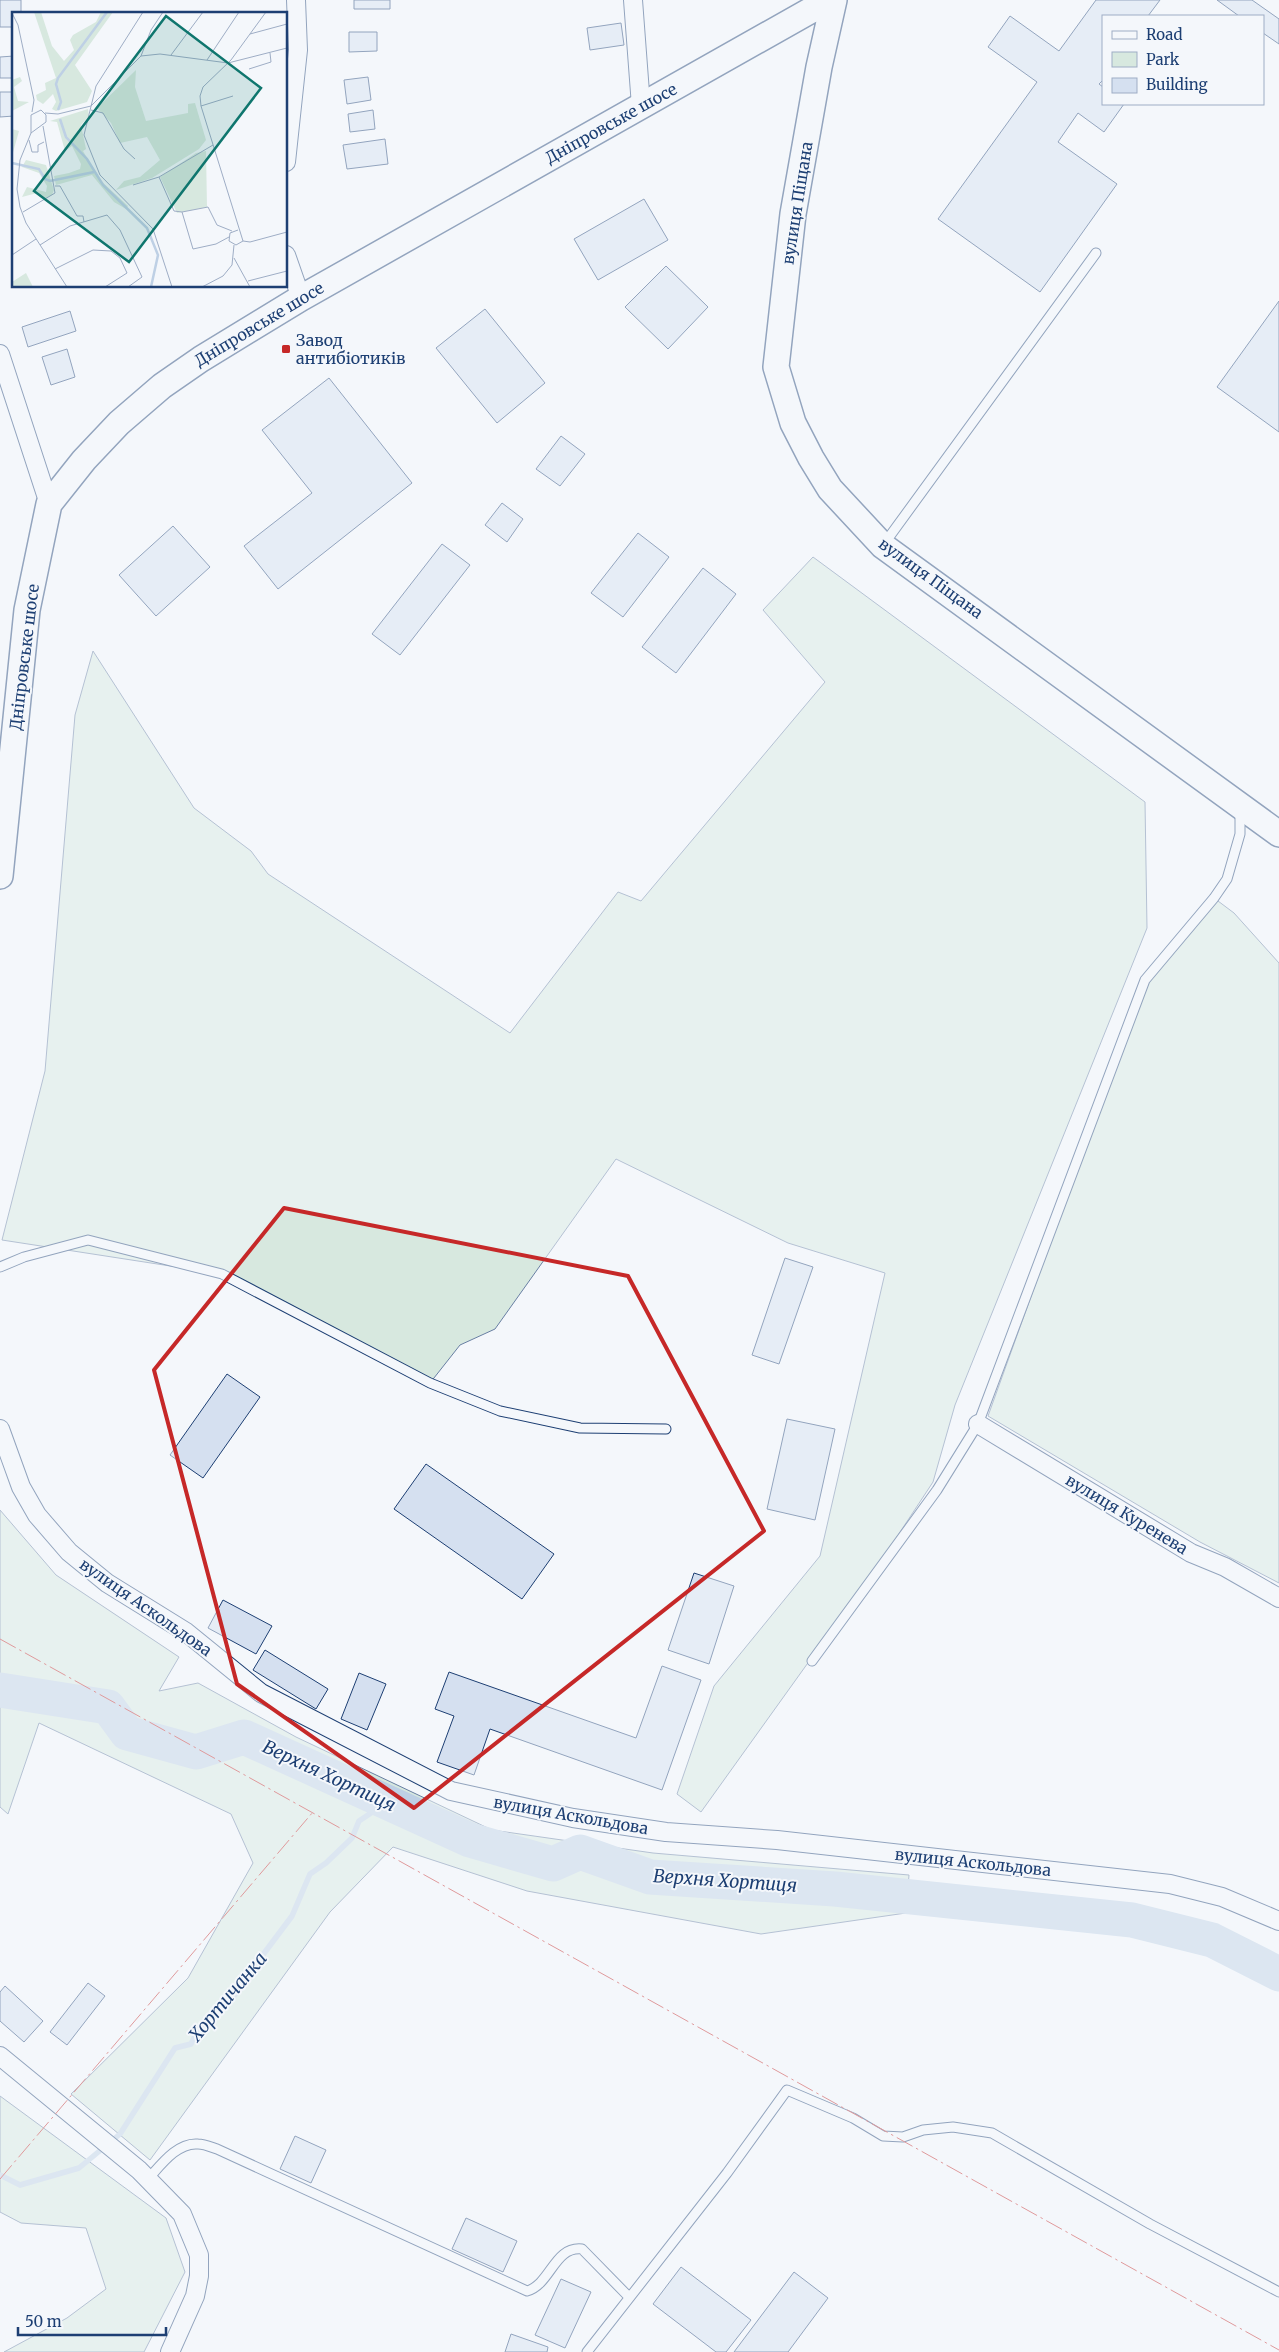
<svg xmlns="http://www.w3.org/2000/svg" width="1279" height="2352" viewBox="0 0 1279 2352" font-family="Merriweather,serif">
	<rect width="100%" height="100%" fill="#f4f7fb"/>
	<!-- green -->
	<path fill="#d7e8df" stroke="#687fa3" d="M 813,557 L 1145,802 L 1147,928 L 955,1405 L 933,1482 L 881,1561 L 701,1812 L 677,1794 L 714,1686 L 820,1556 L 885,1273 L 788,1243 L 616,1159 L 495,1329 L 460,1345 L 430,1383 L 222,1274 L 2,1240 L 45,1071 L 75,715 L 93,651 L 194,808 L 251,851 L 268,874 L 510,1033 L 618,892 L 641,901 L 825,682 L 763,610 Z
		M 1214,898 L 1234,913 L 1279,963 L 1279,1583 L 1200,1542 L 988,1416 L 1145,980 Z
		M 0,1510 L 56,1575 L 179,1657 L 159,1691 L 198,1683 L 296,1737 L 492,1830 L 653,1853 L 909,1875 L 906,1913 L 761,1934 L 527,1891 L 393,1847 L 330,1912 L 150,2160 L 71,2094 L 188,1978 L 253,1863 L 231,1814 L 39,1723 L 8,1814 L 0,1807 Z
		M 0,2096 L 166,2218 L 185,2272 L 144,2352 L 4,2352 L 67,2318 L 106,2289 L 86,2228 L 21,2223 L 0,2212 Z"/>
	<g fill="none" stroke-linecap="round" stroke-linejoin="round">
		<!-- stream -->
		<path stroke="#bed0e5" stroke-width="5.5" d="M 0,2175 L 20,2185 L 79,2168 L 120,2134 L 175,2048 L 191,2044 L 200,2026 L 214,2018 L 240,1989 L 253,1968 L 292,1916 L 310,1874 L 326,1863 L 352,1838 L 359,1821 L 386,1803"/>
		<!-- river -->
		<path stroke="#bed0e5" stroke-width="35" d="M 0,1690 L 108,1707 L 127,1733 L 196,1752 L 244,1737 L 470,1840 L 553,1864 L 580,1852 L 650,1877 L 835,1889 L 1132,1920 L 1212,1940 L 1279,1974"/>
	</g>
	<!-- building -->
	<path fill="#d5e0f0" stroke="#1d3f73" d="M 0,0 L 21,0 L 21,14 L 14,14 L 14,27 L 0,27 Z
		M 354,0 L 390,0 L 390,9 L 354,9 Z
		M 1096,0 L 1160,0 L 1148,16 L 1103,16 L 1103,80 L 1099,84 L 1103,87 L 1103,104 L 1124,104 L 1104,132 L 1078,113 L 1058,142 L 1117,184 L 1040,292 L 938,219 L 1037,82 L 988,47 L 1010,16 L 1059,51 Z
		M 1217,0 L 1252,0 L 1279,19 L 1279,44 L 1263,33 L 1263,16 L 1239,16 Z
		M 621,23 L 624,45 L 590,50 L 587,28 Z
		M 349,32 L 377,32 L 377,51 L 349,52 Z
		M 14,56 L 14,78 L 0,78 L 0,57 Z
		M 368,77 L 371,100 L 347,104 L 344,80 Z
		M 0,92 L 14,92 L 14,116 L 0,117 Z
		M 373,110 L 375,129 L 350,132 L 348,114 Z
		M 385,139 L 388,164 L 347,169 L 343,145 Z
		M 644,199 L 668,240 L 598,280 L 574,239 Z
		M 666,266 L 708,307 L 668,349 L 625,307 Z
		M 1279,301 L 1279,432 L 1217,387 Z
		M 485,309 L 545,383 L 497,423 L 436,348 Z
		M 70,311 L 76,331 L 28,347 L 22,327 Z
		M 67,349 L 75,377 L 51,385 L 42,357 Z
		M 329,378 L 412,483 L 278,589 L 244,546 L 312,493 L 262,430 Z
		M 561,436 L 585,454 L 560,486 L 536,469 Z
		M 502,503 L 523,519 L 507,542 L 485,525 Z
		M 173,526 L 210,567 L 156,616 L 119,575 Z
		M 638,533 L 669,557 L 623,617 L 591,593 Z
		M 442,544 L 470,565 L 400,655 L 372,634 Z
		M 703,568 L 736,594 L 676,673 L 642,647 Z
		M 785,1258 L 813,1267 L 779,1364 L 752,1355 Z
		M 227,1374 L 260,1397 L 203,1478 L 170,1455 Z
		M 787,1419 L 835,1429 L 815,1520 L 767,1509 Z
		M 426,1464 L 554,1554 L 522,1599 L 394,1509 Z
		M 694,1573 L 734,1586 L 709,1664 L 668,1650 Z
		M 223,1600 L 272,1626 L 256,1654 L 208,1628 Z
		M 265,1650 L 328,1689 L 316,1709 L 253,1670 Z
		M 662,1666 L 701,1680 L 662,1790 L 490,1729 L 474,1775 L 437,1762 L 454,1716 L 435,1709 L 449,1672 L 636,1738 Z
		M 359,1673 L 386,1684 L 367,1730 L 341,1719 Z
		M 88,1983 L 105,1996 L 67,2045 L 50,2032 Z
		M 5,1986 L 43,2021 L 24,2042 L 0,2021 L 0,1992 Z
		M 295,2136 L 326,2150 L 311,2183 L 280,2169 Z
		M 466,2218 L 517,2241 L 503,2272 L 452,2249 Z
		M 681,2267 L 751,2320 L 726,2352 L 716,2352 L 653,2304 Z
		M 794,2272 L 828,2298 L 788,2352 L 734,2352 Z
		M 561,2279 L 591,2292 L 565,2348 L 535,2335 Z
		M 511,2334 L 548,2347 L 547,2352 L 505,2352 Z"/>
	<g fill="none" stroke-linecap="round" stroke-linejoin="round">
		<!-- lane casing -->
		<g stroke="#1d3f73" stroke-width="11">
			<path id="lane" d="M 884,544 L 1096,253
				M 0,1267 L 24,1257 L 88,1240 L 222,1274 L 430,1383 L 500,1411 L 580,1428 L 666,1429
				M 812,1661 L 937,1490 L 978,1424 L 1145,980 L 1214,898 L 1227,879 L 1240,834 L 1240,810
				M 148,2179 C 160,2166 177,2142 198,2144 C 204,2144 211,2147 217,2149 L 527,2291 C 551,2284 554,2246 582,2249 L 629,2297
				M 587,2352 L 727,2173 L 787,2090 L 853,2118 L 883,2136 L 903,2137 L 923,2130 L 953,2127 L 992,2133 L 1150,2224 L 1279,2292"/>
		</g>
		<!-- street casing -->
		<g stroke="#1d3f73" stroke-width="20">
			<path id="street" d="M 633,0 L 641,106
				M 286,162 L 298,50 L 296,0
				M 286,255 L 301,298
				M 0,354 L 49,504
				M 978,1424 L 1191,1553 L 1225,1567 L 1279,1598
				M 0,1429 L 21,1487 L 37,1515 L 69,1552 L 107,1583 L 186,1632 L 261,1693 L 451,1791 L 573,1818 L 666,1832 L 777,1840 L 1170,1884 L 1222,1897 L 1279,1921
				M 0,2056 L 139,2170 L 182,2214 L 199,2255 L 199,2276 L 195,2296 L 170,2352"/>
		</g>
		<!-- secondary casing -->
		<g stroke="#1d3f73" stroke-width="28">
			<path id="secondary" d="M 834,0 L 819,67 L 793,214 L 776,367 L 793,423 L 811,458 L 830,489 L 883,546 L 1279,834
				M 0,876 L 27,610 L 49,504 L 84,460 L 119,423 L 162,386 L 201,359 L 301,298 L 829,0"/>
		</g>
		<!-- lane -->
		<use href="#lane" stroke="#f4f7fb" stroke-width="9"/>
		<!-- street -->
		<use href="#street" stroke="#f4f7fb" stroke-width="18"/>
		<!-- secondary -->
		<use href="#secondary" stroke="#f4f7fb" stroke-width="25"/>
		<!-- power -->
		<path stroke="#c62828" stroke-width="1" stroke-dasharray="18 4 2.5 4" stroke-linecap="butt" d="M 0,1639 L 1279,2350
			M 0,2179 L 313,1812"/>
	</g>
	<!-- marked area -->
	<path d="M0 0H1279V2352H0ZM 284,1208 L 628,1276 L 764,1531 L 414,1808 L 237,1684 L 154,1370 Z" fill="#f4f7fb" fill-opacity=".55" fill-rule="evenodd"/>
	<path fill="none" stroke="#c62828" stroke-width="4" stroke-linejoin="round" d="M 284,1208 L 628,1276 L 764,1531 L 414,1808 L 237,1684 L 154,1370 Z"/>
	<!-- markers -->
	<rect fill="#c62828" stroke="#f4f7fb" stroke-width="2" x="281" y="344" width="10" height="10" rx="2.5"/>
	<g text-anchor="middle" stroke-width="4" stroke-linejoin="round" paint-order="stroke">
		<!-- street labels -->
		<g font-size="16" fill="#1d3f73" stroke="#f4f7fb">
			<text transform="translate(611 123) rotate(-29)" y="6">Дніпровське шосе</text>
			<text transform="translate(797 203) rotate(-81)" y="6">вулиця Піщана</text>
			<text transform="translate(259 324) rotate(-31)" y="6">Дніпровське шосе</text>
			<text transform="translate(931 578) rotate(36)" y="6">вулиця Піщана</text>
			<text transform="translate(24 657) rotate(-83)" y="6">Дніпровське шосе</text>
			<text transform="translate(1127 1514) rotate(31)" y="6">вулиця Куренева</text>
			<text transform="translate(146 1607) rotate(35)" y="6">вулиця Аскольдова</text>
			<text transform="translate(571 1815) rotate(10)" y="6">вулиця Аскольдова</text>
			<text transform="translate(973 1862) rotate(6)" y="6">вулиця Аскольдова</text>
		</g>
		<!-- poi labels -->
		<g font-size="16" fill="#1d3f73" stroke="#f4f7fb" text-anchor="start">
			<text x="296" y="346">Завод<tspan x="296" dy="18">антибіотиків</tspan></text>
		</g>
		<!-- water labels -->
		<g font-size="18" font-style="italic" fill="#1d3f73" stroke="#f4f7fb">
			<text transform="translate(329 1776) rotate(25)" y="6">Верхня Хортиця</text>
			<text transform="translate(725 1881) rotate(4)" y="6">Верхня Хортиця</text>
			<text transform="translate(228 1997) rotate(-50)" y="6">Хортичанка</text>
		</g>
	</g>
	<!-- overview -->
	<g transform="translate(12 12)">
		<rect width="275" height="275" fill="#f4f7fb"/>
		<path d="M 22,0 L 29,0 L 40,34 L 52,49 L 62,38 L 58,28 L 61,23 L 84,10 L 89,0 L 101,0 L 63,53 L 80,79 L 75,90 L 44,99 L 40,97 L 44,90 L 41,82 L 31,92 L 25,88 L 24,83 L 34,78 L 33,71 L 44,66 ZM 124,58 L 123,75 L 134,109 L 176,101 L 176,92 L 183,91 L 194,128 L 187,137 L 140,166 L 104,178 L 112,169 L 128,165 L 148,148 L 135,125 L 108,131 L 99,111 L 85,96 ZM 8,65 L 10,69 L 2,75 L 6,89 L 17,90 L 0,99 L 0,68 ZM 76,97 L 77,104 L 69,113 L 74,137 L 71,139 L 88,168 L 116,194 L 114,197 L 102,190 L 80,163 L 44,173 L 42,164 L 57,161 L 68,157 L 69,152 L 60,134 L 53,139 L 45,110 L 38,109 ZM 0,117 L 7,119 L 0,144 ZM 194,139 L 195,195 L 165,201 L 148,165 L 184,141 ZM 14,148 L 34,153 L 42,178 L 40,183 L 32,187 L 25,181 L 10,185 L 15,175 L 34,180 L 35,174 L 27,161 L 10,155 ZM 14,261 L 21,275 L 0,275 L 0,270 Z" fill="#d7e8df"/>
		<path fill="none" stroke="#bed0e5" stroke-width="2.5" d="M 46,98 L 49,90 L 44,72 L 46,66 L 95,0M 48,107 L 54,125 L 75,147 L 91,173 L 135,216 L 146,243 L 139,275M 0,151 L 27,157 L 33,167 L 38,169 L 82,160"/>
		<path fill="none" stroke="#9eadc5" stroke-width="1" d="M 131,0 L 84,74 L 72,123 L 88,163 L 141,217 L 160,275M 0,1 L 6,13 L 22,88 L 20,100M 238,22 L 275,12M 159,43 L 191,0M 129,44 L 139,18 L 151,0M 195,48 L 227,0M 237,57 L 259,50 L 258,41M 189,94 L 221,84M 79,98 L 91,101 L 112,137 L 123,147M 33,101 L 46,102 L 79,94 L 129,44 L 148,42 L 216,51 L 275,36M 19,121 L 19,103 L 29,98 L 34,103 L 34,110 L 19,121 L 8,148 L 5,177 L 8,195 L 14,211 L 55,275M 17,128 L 20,140 L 26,140 L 26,133 L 32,130M 147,165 L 162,199 L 170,200 L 181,237 L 204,232 L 217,225M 121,173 L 147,165 L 201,133M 43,174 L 48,174 L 65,204 L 71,204 L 72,210M 11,200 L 43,181 L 31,114M 170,200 L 196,195 L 205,213 L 220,219M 226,218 L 218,221 L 217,229 L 224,233 L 231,229M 231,229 L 189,94 L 188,84 L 191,75 L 219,48 L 254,0M 231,229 L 238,230 L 275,220M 28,233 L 58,214 L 95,203 L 108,218 L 130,265 L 116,275M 0,243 L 24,227M 222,246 L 238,275M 43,257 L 81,238 L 99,239 L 108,246 L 115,261 L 93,275M 236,269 L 275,259M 190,275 L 211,264 L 220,253 L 222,233"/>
		<path fill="#0f766e" fill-opacity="0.15" stroke="#0f766e" stroke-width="2.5" d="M 154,4 L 249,76 L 117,250 L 22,179 Z"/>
		<rect width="275" height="275" fill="none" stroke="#1d3f73" stroke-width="2.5"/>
	</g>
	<!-- legend -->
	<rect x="1102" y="15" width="162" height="90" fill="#f4f7fb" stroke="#9eadc5"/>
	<rect x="1112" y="31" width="25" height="8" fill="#f4f7fb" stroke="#9eadc5"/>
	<text x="1146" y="40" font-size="15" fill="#1d3f73">Road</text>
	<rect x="1112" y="52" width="25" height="15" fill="#d7e8df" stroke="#9eadc5"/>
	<text x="1146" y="65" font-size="15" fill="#1d3f73">Park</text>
	<rect x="1112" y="78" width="25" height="15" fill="#d5e0f0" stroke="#9eadc5"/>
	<text x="1146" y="90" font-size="15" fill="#1d3f73">Building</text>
	<!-- scale -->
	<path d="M18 2327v8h148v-8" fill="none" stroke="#1d3f73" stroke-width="2.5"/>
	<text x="25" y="2327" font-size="15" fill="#1d3f73" stroke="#f4f7fb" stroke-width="4" paint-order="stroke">50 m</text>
</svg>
